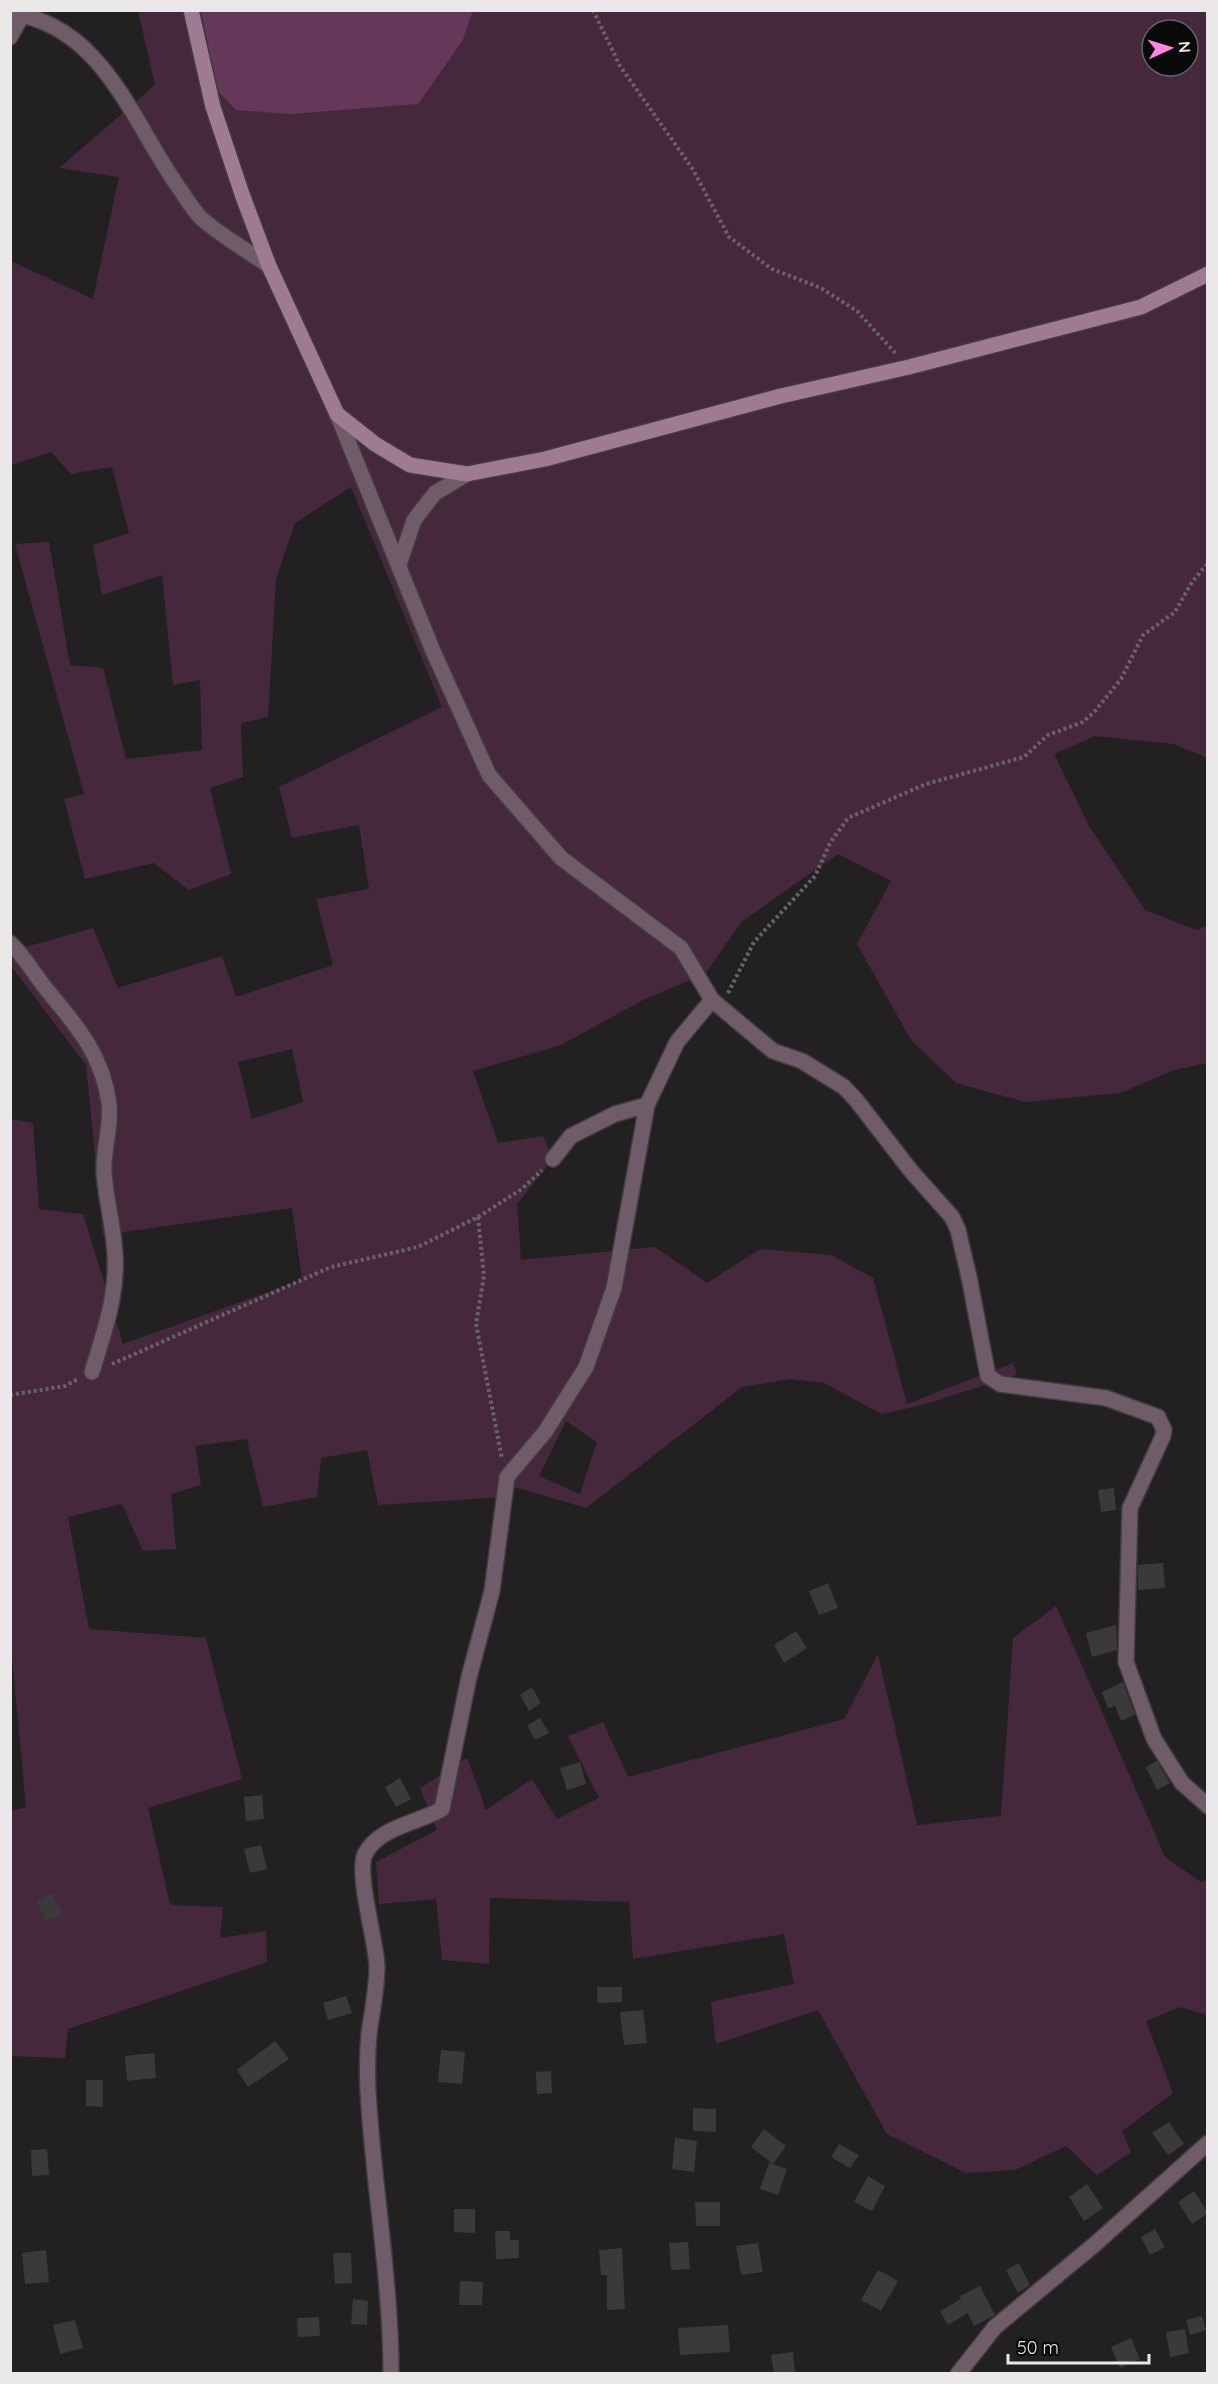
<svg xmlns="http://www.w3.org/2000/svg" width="1218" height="2384" viewBox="0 0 1218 2384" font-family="Quicksand,sans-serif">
	<rect width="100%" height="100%" fill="#232022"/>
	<!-- green -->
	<path fill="#46283d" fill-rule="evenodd" d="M 138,11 L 201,11 L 217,90 L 463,40 L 473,11 L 1207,11 L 1207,758 L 1174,744 L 1095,736 L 1054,754 L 1089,826 L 1145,910 L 1197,930 L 1207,926 L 1207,1063 L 1174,1070 L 1121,1093 L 1025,1102 L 956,1083 L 911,1040 L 857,944 L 891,881 L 838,854 L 741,922 L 706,973 L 641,1001 L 561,1045 L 473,1071 L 498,1143 L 543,1136 L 553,1159 L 517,1204 L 521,1260 L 655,1247 L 707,1283 L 760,1249 L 831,1255 L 873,1278 L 907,1404 L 1013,1363 L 1017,1375 L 922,1405 L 882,1414 L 824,1383 L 790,1379 L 742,1387 L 586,1508 L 515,1487 L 504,1497 L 378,1505 L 367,1450 L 321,1458 L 317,1497 L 263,1507 L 247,1439 L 195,1446 L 201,1485 L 171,1494 L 176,1549 L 143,1551 L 122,1504 L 68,1517 L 89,1629 L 206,1638 L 242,1779 L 148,1808 L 170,1905 L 223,1907 L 220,1938 L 266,1931 L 267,1962 L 68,2029 L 65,2058 L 11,2056 L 11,1811 L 26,1807 L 10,1636 L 11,1119 L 33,1123 L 39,1209 L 83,1214 L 123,1344 L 302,1280 L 292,1208 L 103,1235 L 86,1065 L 11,966 L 11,951 L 93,928 L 118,988 L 222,956 L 236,997 L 333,965 L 316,899 L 369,889 L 359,825 L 292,838 L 279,787 L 442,707 L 351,487 L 295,523 L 276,579 L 268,717 L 241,723 L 243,777 L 210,788 L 231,874 L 189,890 L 154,863 L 85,879 L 64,799 L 84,794 L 15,544 L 49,542 L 70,665 L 103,668 L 126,759 L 202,750 L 200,680 L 173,685 L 162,575 L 102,595 L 93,545 L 129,533 L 112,467 L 71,474 L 51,452 L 11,465 L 11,261 L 93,299 L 119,177 L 59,168 L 155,85 ZM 1152,30 L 1188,30 L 1188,66 L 1152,66 ZM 292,1049 L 303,1102 L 252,1119 L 238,1062 ZM 566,1421 L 597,1442 L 580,1494 L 539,1476 Z
		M 1056,1606 L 1165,1857 L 1201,1882 L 1207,1880 L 1207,2015 L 1180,2007 L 1146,2021 L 1173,2093 L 1122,2131 L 1131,2152 L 1097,2175 L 1066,2146 L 1015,2170 L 966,2173 L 887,2134 L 818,2010 L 716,2044 L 711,2002 L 794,1984 L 784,1934 L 633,1959 L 629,1902 L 490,1898 L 489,1964 L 442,1960 L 436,1899 L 379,1904 L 376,1862 L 437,1830 L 420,1788 L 467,1758 L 486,1810 L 532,1779 L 557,1819 L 599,1798 L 568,1736 L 603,1722 L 628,1777 L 844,1719 L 878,1654 L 917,1825 L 1001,1816 L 1013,1638 Z"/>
	<!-- forest -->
	<path fill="#653759" d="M 201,11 L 201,10 L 473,11 L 463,40 L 418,104 L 291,114 L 236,110 L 217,90 Z"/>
	<!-- building -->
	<path fill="#3c393b" d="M 1114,1488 L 1116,1510 L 1101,1512 L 1098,1490 Z
		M 1163,1563 L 1165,1588 L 1138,1590 L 1138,1565 Z
		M 828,1583 L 838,1608 L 819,1615 L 809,1591 Z
		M 1116,1625 L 1117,1650 L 1092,1657 L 1086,1633 Z
		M 796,1631 L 807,1648 L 784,1663 L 774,1645 Z
		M 1123,1682 L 1135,1715 L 1121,1721 L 1115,1706 L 1108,1708 L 1102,1692 Z
		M 532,1687 L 541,1703 L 529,1711 L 520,1695 Z
		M 540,1718 L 549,1733 L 535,1740 L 527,1725 Z
		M 1157,1761 L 1170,1783 L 1157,1790 L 1146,1767 Z
		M 580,1762 L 586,1784 L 567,1790 L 560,1768 Z
		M 400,1778 L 411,1799 L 396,1807 L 385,1787 Z
		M 262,1795 L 264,1819 L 246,1821 L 244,1797 Z
		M 261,1845 L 267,1869 L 250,1873 L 244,1849 Z
		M 52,1893 L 62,1915 L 45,1921 L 36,1900 Z
		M 597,1987 L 622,1987 L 622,2002 L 598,2003 Z
		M 346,1996 L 352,2013 L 328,2020 L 323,2003 Z
		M 643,2010 L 647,2043 L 624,2045 L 620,2012 Z
		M 275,2041 L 289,2059 L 248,2087 L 237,2070 Z
		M 441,2050 L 465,2052 L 462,2084 L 438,2082 Z
		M 154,2053 L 156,2078 L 127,2081 L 125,2056 Z
		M 551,2071 L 552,2093 L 537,2094 L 536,2072 Z
		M 86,2080 L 103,2080 L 103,2107 L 86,2106 Z
		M 693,2108 L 716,2109 L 716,2132 L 693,2131 Z
		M 1169,2122 L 1184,2144 L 1168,2155 L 1152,2133 Z
		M 764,2129 L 786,2146 L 773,2164 L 751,2147 Z
		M 675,2138 L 697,2141 L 694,2172 L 672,2169 Z
		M 839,2144 L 859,2155 L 850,2168 L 831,2157 Z
		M 47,2149 L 49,2175 L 32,2176 L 31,2150 Z
		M 769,2163 L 787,2169 L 778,2195 L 760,2189 Z
		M 868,2176 L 885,2186 L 872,2211 L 854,2202 Z
		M 1087,2184 L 1103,2208 L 1084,2221 L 1069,2197 Z
		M 1194,2191 L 1208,2213 L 1192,2224 L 1178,2202 Z
		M 695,2202 L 720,2202 L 720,2226 L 696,2226 Z
		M 454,2209 L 475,2209 L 475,2233 L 454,2232 Z
		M 1155,2229 L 1165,2247 L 1150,2255 L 1141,2237 Z
		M 495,2231 L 510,2231 L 510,2240 L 519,2240 L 519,2258 L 496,2259 Z
		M 688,2242 L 690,2269 L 671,2270 L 669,2243 Z
		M 758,2243 L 763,2272 L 741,2275 L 736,2246 Z
		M 622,2248 L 625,2309 L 607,2310 L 607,2275 L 601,2275 L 599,2250 Z
		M 46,2250 L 49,2282 L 25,2284 L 22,2253 Z
		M 333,2253 L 351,2253 L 352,2283 L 335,2284 Z
		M 1019,2263 L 1030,2285 L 1018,2293 L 1006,2270 Z
		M 878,2270 L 898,2281 L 881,2311 L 861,2300 Z
		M 460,2281 L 483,2282 L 482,2305 L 459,2305 Z
		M 980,2286 L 995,2315 L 974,2326 L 968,2313 L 948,2325 L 940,2311 L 961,2299 L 960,2296 Z
		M 353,2299 L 368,2301 L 367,2325 L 351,2324 Z
		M 1202,2316 L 1206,2330 L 1190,2335 L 1186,2320 Z
		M 319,2317 L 320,2336 L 298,2337 L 297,2318 Z
		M 75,2320 L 83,2348 L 60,2354 L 53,2325 Z
		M 728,2325 L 730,2352 L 680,2355 L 678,2328 Z
		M 1185,2329 L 1189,2353 L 1170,2357 L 1166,2332 Z
		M 1131,2338 L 1140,2359 L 1120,2368 L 1111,2347 Z
		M 793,2352 L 795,2373 L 774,2373 L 771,2355 Z"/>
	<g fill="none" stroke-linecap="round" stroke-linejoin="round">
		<!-- street casing -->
		<g stroke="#3f3c3e" stroke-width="18">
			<path id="street" d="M 10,13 C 103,25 132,122 179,188 C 186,198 193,210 201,218 C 221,236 247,250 269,266
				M 10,37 L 25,10
				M 337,414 L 433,651 L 489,775 L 561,858 L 681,948 L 712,1000 L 773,1051 L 802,1061 L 844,1087 L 857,1101 L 911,1171 L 952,1217 L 958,1230 L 969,1277 L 988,1376 L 1000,1384 L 1106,1398 L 1158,1417 L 1164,1430 L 1163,1436 L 1130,1508 L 1126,1662 L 1154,1739 L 1182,1783 L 1208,1806
				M 399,565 L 414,520 L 435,493 L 467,474
				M 10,943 C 26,958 34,974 47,990 C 77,1026 102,1054 109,1103 C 112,1126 103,1148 104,1171 C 105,1195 112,1219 114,1243 C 120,1289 105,1329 92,1372
				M 553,1159 L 571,1136 L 615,1114 L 647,1105
				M 391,2374 C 391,2284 375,2195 369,2106 C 367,2083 367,2057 369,2034 C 372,2012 377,1988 377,1966 C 376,1941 356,1873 365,1854 C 379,1827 418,1823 442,1809 L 469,1677 L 492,1591 L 507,1477 L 545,1432 L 586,1367 L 614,1288 L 647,1105 L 677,1042 L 712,1000
				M 958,2374 L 995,2327 L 1094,2245 L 1208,2143"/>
		</g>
		<!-- secondary casing -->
		<g stroke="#3f3c3e" stroke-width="18">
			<path id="secondary" d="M 191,10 L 213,107 L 242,194 L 269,266 L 337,414 L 375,444 L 410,465 L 467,474 L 545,459 L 781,396 L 909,367 L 1141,307 L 1208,274"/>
		</g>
		<!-- path -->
		<path stroke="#676466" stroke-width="4" stroke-dasharray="3 3" stroke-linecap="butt" d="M 593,10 L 620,66 L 692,168 L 729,237 L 772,269 L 821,288 L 857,311 L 897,355
			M 728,993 L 754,942 L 815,876 L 830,843 L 848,818 L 926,784 L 1024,757 L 1048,735 L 1083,722 L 1095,711 L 1121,679 L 1143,635 L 1175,612 L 1192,582 L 1208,563
			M 478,1217 L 484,1276 L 476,1324 L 502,1459
			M 112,1364 L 331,1267 L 418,1247 L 478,1217 L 522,1189 L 542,1170
			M 10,1395 L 65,1386 L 78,1379"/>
		<!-- street -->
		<use href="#street" stroke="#705b69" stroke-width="15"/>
		<!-- secondary -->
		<use href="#secondary" stroke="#9e7b93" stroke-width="15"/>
	</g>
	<!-- border -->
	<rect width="1218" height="2384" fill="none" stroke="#e9e7e8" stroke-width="24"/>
	<!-- north arrow -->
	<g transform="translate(1170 48) rotate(86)"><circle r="28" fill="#0b0a0b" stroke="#646263" stroke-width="1.5"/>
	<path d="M0-4.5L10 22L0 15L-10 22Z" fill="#ff85df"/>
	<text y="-9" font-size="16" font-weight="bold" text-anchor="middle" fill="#e9e7e8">N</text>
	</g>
	<!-- scale -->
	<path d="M1008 2354v9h141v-9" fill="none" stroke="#e9e7e8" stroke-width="3"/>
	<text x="1017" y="2354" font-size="18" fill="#e9e7e8" stroke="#0b0a0b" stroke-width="4.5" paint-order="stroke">50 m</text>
</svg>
